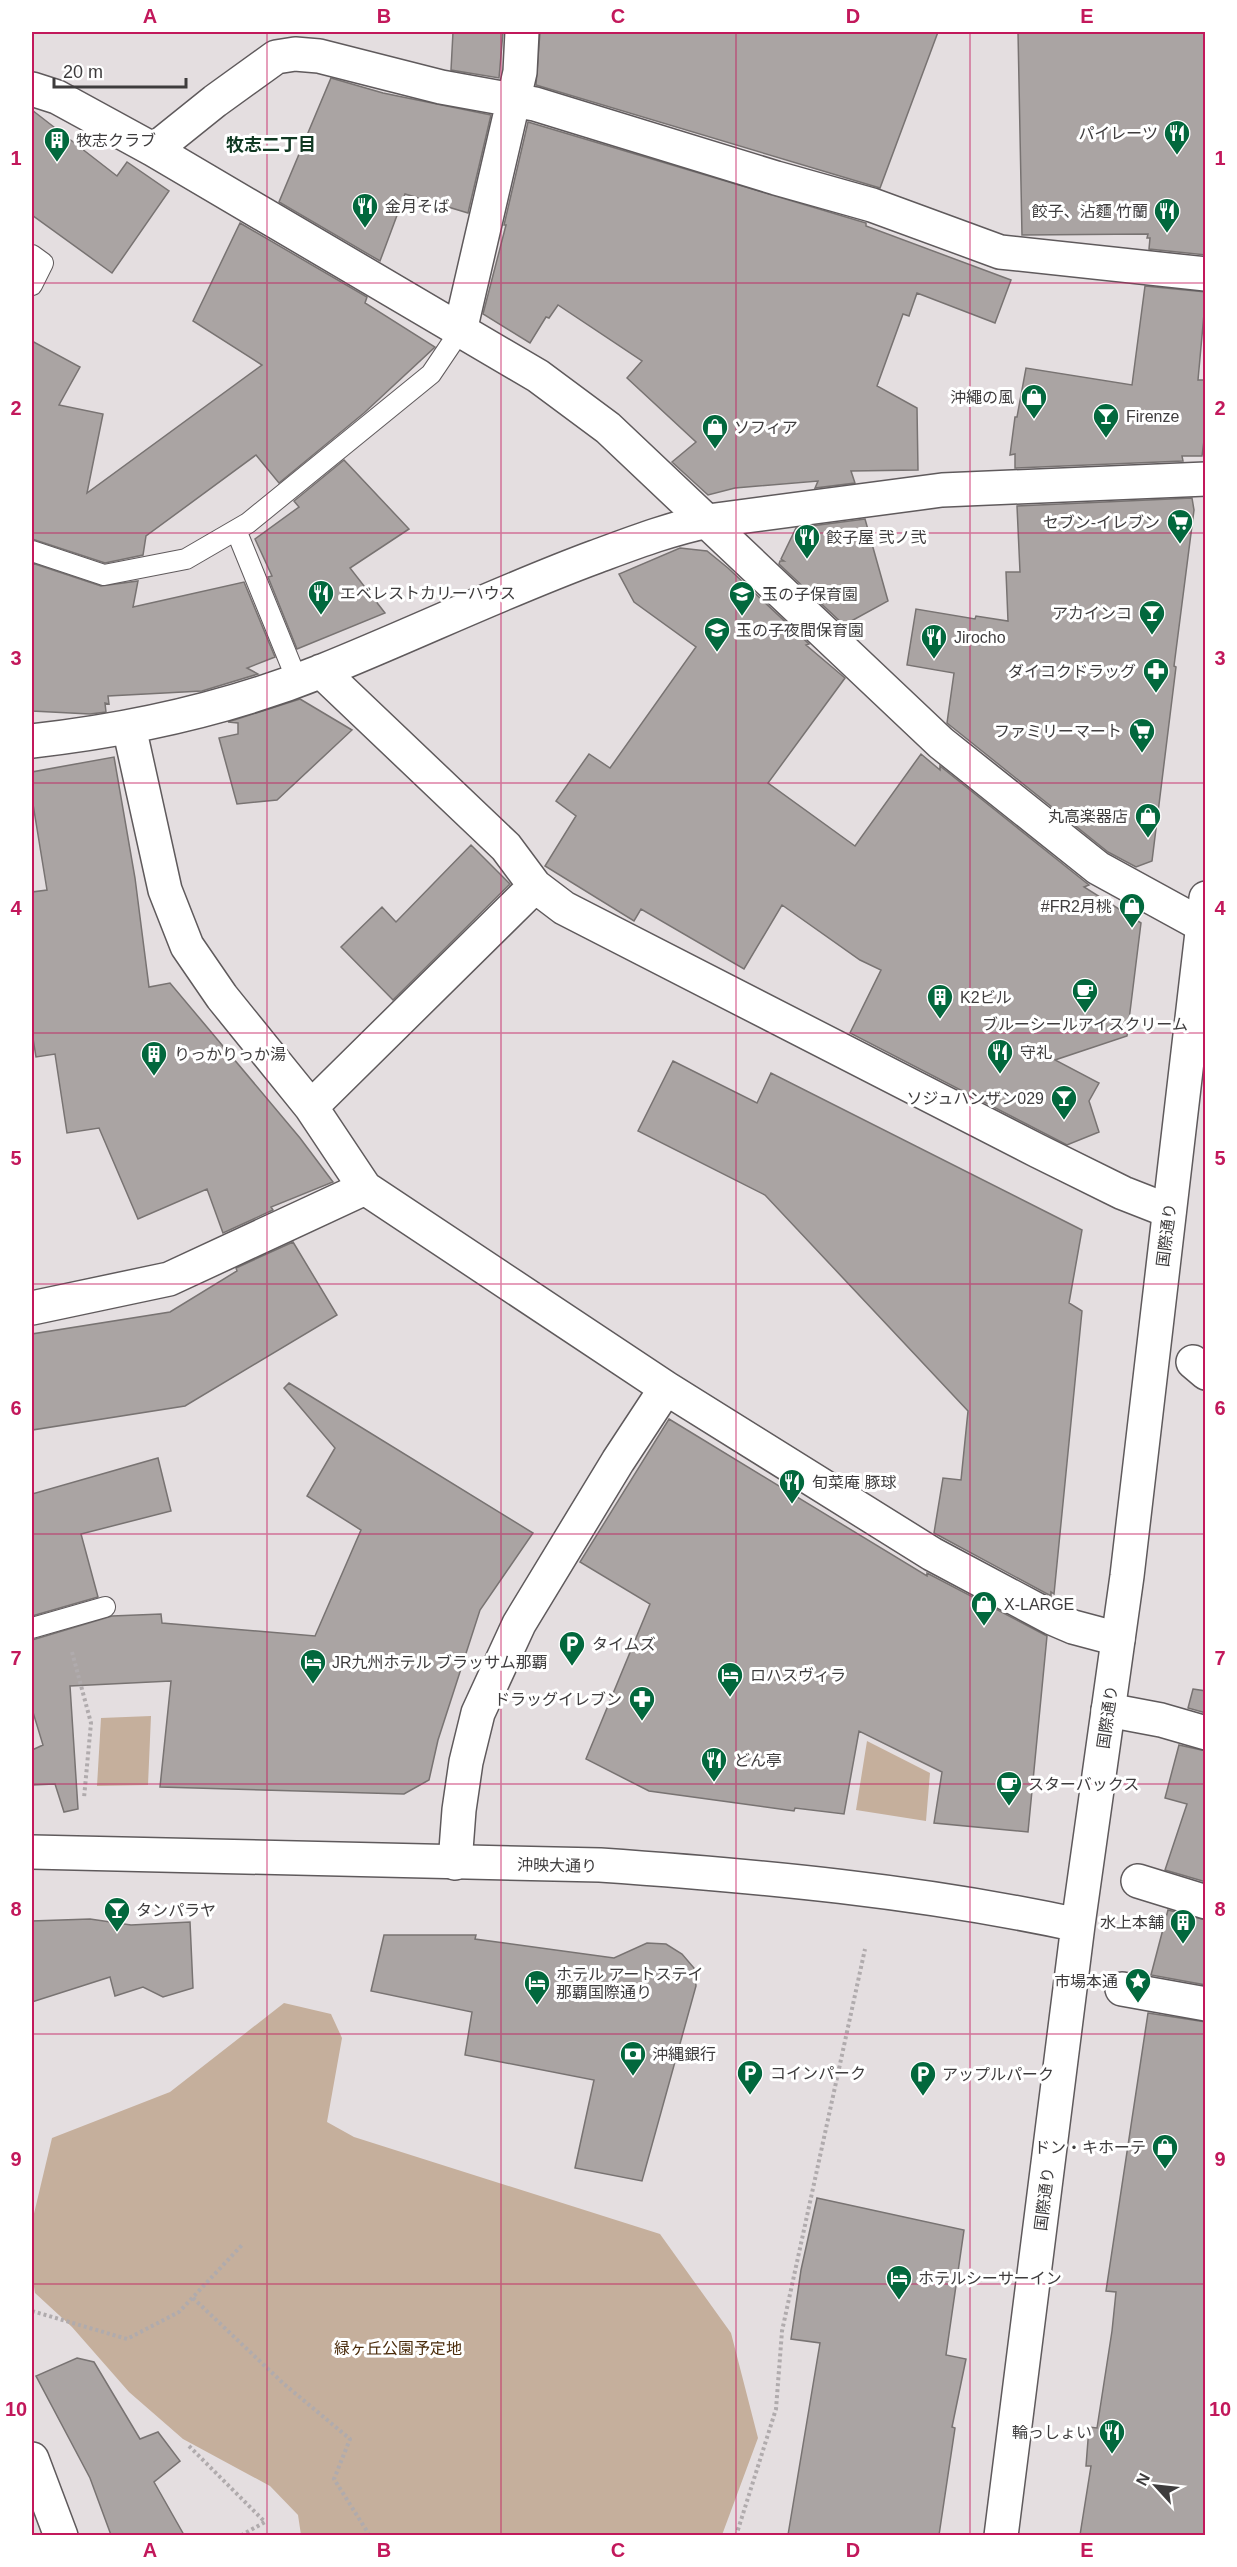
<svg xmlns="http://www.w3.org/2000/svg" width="1237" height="2567" viewBox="0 0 1237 2567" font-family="Helvetica,'Noto Sans JP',sans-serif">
	<rect width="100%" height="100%" fill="#e4dee0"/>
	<!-- green -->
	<path fill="#c5af9c" d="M 151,1716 L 148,1785 L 97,1786 L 101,1718 Z
		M 867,1741 L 930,1773 L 926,1821 L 856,1810 Z
		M 284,2003 L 331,2014 L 342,2038 L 327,2122 L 354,2137 L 660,2234 L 731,2333 L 758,2438 L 722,2535 L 301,2535 L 298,2515 L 270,2486 L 183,2439 L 129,2392 L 72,2327 L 35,2293 L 32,2274 L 32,2222 L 52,2138 L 170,2092 Z"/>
	<!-- building -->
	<path fill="#aaa4a3" stroke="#787372" stroke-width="1.5" d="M 453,32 L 503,32 L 499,78 L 451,70 Z
		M 540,32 L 938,32 L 880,188 L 536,85 Z
		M 1018,32 L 1206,32 L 1206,255 L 1149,249 L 1150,238 L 1147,238 L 1148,234 L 1022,235 Z
		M 331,78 L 383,93 L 491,115 L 468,213 L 405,194 L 380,261 L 279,202 Z
		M 32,110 L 117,176 L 127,162 L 169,191 L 112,273 L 32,215 Z
		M 528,122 L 866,223 L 866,226 L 1011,280 L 995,323 L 917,293 L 909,316 L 903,314 L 877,386 L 917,408 L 918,470 L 851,471 L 855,483 L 815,488 L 818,481 L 735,488 L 708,495 L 672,462 L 696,442 L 627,378 L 642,361 L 558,305 L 549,318 L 546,317 L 530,343 L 483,314 L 506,225 L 504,225 Z
		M 240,223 L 367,297 L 365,303 L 435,347 L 364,413 L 279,483 L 256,455 L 146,536 L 143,555 L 105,563 L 32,539 L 32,341 L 80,367 L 59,405 L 103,414 L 87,493 L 262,365 L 193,321 Z
		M 1145,286 L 1206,292 L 1198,380 L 1206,380 L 1206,425 L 1202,456 L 1182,456 L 1183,461 L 1015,468 L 1015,454 L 1010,455 L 1015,417 L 1017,417 L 1026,368 L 1132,385 Z
		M 344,460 L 409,529 L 350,568 L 385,613 L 297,649 L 268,577 L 272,576 L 255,539 L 299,507 L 294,501 Z
		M 1192,498 L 1194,510 L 1174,666 L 1176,667 L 1152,861 L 1136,867 L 1108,852 L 947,723 L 954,673 L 907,665 L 916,609 L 975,619 L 976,616 L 1008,621 L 1006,572 L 1020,572 L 1017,506 Z
		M 865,519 L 888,601 L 844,625 L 779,564 L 780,561 L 784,561 L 781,559 L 796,528 Z
		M 680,548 L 707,551 L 728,568 L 809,644 L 806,645 L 845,678 L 768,783 L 855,846 L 921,754 L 940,770 L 940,766 L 1089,885 L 1084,887 L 1141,923 L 1127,1036 L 1055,1060 L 1099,1083 L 1089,1101 L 1099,1132 L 1067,1145 L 850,1033 L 881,970 L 860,960 L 782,905 L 744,969 L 641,909 L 634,921 L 545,866 L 576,816 L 556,801 L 589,754 L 610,768 L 696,647 L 634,602 L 619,574 Z
		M 32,563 L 101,586 L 138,581 L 133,607 L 244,582 L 275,657 L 247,668 L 258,674 L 202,691 L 108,696 L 109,704 L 105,703 L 106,712 L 90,714 L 32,711 Z
		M 300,699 L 352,730 L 277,800 L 237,804 L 219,738 L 238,734 L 238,723 L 228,722 Z
		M 114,757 L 135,878 L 149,987 L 170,983 L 300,1138 L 333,1182 L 271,1207 L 273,1210 L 223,1233 L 207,1189 L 138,1219 L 99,1128 L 67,1133 L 55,1054 L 36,1057 L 32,1032 L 32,892 L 47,890 L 32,798 L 32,772 Z
		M 471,845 L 510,884 L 393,1000 L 341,947 L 382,907 L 396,922 Z
		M 673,1061 L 757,1103 L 771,1073 L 1082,1230 L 1069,1303 L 1082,1311 L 1054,1594 L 1051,1592 L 1051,1596 L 934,1533 L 943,1478 L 961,1480 L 968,1411 L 765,1195 L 638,1131 Z
		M 293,1242 L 337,1315 L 185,1406 L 32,1430 L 32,1334 L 170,1312 L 237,1271 L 236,1268 Z
		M 289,1383 L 533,1533 L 480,1610 L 438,1740 L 429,1780 L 404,1794 L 160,1787 L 171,1681 L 70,1686 L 78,1809 L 64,1812 L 55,1784 L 32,1785 L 32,1750 L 43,1745 L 32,1709 L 32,1640 L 112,1616 L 161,1614 L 162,1623 L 315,1636 L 361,1530 L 307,1496 L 335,1448 L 284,1388 Z
		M 669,1419 L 927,1576 L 927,1573 L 1047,1636 L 1028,1832 L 934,1823 L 942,1772 L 859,1731 L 844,1814 L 795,1808 L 794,1811 L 649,1791 L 586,1759 L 650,1604 L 580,1562 Z
		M 158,1458 L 171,1511 L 81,1534 L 98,1597 L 32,1616 L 32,1494 Z
		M 1193,1689 L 1206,1691 L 1206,1713 L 1188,1708 Z
		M 1179,1745 L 1206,1751 L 1206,1882 L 1165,1870 L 1187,1804 L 1165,1798 Z
		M 1168,1910 L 1206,1920 L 1206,1985 L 1151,1975 Z
		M 90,1919 L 131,1925 L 190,1922 L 193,1988 L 163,1997 L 143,1987 L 115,1996 L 110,1977 L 32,2002 L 32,1921 Z
		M 384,1935 L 476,1935 L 475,1939 L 614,1958 L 647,1943 L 666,1944 L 682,1954 L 694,1968 L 696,1986 L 642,2181 L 575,2168 L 594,2080 L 465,2055 L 472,2012 L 371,1991 Z
		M 1148,2013 L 1206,2022 L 1206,2535 L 1080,2535 L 1091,2466 L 1086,2466 L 1089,2427 L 1097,2428 L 1112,2331 L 1116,2292 L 1106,2291 Z
		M 817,2198 L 964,2230 L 946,2355 L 966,2359 L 952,2427 L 955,2428 L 939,2535 L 788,2535 L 820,2343 L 791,2339 L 801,2270 Z
		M 77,2358 L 94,2362 L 140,2439 L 158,2432 L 180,2461 L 154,2482 L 184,2535 L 111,2535 L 90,2478 L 36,2376 Z"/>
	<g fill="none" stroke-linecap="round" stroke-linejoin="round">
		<!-- lane casing -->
		<g stroke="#5f5a5c" stroke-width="22">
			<path id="lane" d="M 32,255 L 43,263 L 32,285
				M 236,530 L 297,680
				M 32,551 L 104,575 L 186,559 L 248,523 L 431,374 L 460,331
				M 32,1628 L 105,1607"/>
		</g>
		<!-- street casing -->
		<g stroke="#5f5a5c" stroke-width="36">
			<path id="street" d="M 32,89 L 57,97 L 154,150 L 538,376 L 608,428 L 941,743 L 1098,868 L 1202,925
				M 154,150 L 215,101 L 276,57 L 295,54 L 319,56 L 441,87 L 535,104 L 776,178 L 872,205 L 1000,252 L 1206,274
				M 460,331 L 520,72 L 522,32
				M 321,671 L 506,847 L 535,886 L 564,908 L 1038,1151 L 1123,1193 L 1169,1211
				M 129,727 L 165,890 L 187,946 L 222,997 L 311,1107 L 365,1188 L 666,1388 L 932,1554 L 1052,1618 L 1073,1627 L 1118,1639
				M 32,741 C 131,730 230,708 322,671 C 414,634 503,591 595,557 C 633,543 669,529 708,521 L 942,490 L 1206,479
				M 311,1107 L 535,886
				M 32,1308 L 169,1279 L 365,1188
				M 1193,1362 L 1206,1373
				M 1108,1710 L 1161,1720 L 1206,1733
				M 455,1863 L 459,1810 L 466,1762 L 478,1713 L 519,1624 L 618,1461 L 666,1388
				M 1138,1881 L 1206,1902
				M 1122,1989 L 1206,2004
				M 32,2459 L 61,2536"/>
		</g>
		<!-- secondary casing -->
		<g stroke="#5f5a5c" stroke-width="36">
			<path id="secondary" d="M 32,1852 L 600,1865 C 760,1876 921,1891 1078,1925
				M 1001,2536 L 1078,1925 L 1127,1576 L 1206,898"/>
		</g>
		<!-- path -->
		<path stroke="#b0abad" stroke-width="4" stroke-dasharray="3 3" stroke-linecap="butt" d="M 72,1652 L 91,1723 L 84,1798
			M 193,2298 L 284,2384 L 350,2439 L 334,2479 L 370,2536
			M 32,2311 L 127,2339 L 179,2312 L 242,2245
			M 189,2446 L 265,2522 L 240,2536
			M 736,2536 L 776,2409 L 782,2331 L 865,1949"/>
		<!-- lane -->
		<use href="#lane" stroke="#fff" stroke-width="20"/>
		<!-- street -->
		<use href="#street" stroke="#fff" stroke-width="33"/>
		<!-- secondary -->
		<use href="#secondary" stroke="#fff" stroke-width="33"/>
	</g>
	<!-- grid -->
	<path fill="none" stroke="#c2185b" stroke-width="1.5" stroke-opacity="0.55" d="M 267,32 L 267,2536M 501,32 L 501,2536M 736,32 L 736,2536M 970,32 L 970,2536M 32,283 L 1206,283M 32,533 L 1206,533M 32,783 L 1206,783M 32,1033 L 1206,1033M 32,1284 L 1206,1284M 32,1534 L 1206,1534M 32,1784 L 1206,1784M 32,2034 L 1206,2034M 32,2284 L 1206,2284"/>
	<!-- icons -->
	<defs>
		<g id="restaurant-pin" transform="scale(1.35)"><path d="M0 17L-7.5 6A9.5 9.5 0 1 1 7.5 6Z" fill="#02683d" stroke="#fff"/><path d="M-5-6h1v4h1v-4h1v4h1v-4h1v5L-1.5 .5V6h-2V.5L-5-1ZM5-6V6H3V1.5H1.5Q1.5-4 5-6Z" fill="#fff"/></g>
		<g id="building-pin" transform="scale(1.35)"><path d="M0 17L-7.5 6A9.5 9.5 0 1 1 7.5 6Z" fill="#02683d" stroke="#fff"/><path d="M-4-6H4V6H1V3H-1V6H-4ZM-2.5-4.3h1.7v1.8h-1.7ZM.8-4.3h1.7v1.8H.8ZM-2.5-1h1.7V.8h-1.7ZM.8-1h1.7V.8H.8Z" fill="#fff"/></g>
		<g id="shop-pin" transform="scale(1.35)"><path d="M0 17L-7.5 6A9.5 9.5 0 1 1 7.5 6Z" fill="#02683d" stroke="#fff"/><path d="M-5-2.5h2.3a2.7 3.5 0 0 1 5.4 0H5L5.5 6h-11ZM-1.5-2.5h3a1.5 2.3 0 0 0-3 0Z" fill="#fff"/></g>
		<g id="bar-pin" transform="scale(1.35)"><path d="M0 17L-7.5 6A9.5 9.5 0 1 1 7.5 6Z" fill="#02683d" stroke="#fff"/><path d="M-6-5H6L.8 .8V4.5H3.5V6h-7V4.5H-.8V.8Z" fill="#fff"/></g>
		<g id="supermarket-pin" transform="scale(1.35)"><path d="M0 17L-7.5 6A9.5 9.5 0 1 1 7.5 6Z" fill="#02683d" stroke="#fff"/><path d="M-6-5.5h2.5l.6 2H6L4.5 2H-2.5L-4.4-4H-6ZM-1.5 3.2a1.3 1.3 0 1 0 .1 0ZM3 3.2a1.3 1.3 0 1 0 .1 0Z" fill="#fff"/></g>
		<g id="school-pin" transform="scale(1.35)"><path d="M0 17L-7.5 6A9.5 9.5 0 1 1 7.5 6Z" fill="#02683d" stroke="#fff"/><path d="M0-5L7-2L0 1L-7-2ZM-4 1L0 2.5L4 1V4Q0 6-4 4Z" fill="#fff"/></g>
		<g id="pharmacy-pin" transform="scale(1.35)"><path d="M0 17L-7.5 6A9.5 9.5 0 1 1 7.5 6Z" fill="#02683d" stroke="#fff"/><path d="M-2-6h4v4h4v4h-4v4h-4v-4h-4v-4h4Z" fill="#fff"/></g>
		<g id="cafe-pin" transform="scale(1.35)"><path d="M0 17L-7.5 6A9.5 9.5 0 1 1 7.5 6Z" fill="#02683d" stroke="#fff"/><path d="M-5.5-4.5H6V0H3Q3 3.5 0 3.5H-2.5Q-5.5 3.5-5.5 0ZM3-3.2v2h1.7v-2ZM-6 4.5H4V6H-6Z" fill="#fff"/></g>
		<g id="parking-pin" transform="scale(1.35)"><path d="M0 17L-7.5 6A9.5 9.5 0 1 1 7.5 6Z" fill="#02683d" stroke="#fff"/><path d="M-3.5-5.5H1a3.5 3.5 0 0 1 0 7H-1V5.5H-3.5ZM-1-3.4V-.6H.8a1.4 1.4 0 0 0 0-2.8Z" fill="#fff"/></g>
		<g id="hotel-pin" transform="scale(1.35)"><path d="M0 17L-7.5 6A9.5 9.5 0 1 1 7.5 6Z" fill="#02683d" stroke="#fff"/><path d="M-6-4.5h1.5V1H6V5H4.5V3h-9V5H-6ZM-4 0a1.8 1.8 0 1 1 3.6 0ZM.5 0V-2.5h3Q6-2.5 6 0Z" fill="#fff"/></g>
		<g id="sight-pin" transform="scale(1.35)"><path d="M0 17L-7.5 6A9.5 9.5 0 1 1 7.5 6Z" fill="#02683d" stroke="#fff"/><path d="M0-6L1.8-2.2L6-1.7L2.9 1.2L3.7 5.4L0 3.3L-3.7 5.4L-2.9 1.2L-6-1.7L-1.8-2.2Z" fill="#fff"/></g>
		<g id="bank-pin" transform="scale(1.35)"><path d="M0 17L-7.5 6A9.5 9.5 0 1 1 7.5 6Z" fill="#02683d" stroke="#fff"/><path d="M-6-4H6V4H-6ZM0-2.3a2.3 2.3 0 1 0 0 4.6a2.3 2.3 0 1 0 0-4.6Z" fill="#fff"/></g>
	</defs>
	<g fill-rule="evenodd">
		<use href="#restaurant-pin" x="1177" y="133"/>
		<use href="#building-pin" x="57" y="140"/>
		<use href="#restaurant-pin" x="365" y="206"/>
		<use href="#restaurant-pin" x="1167" y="211"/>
		<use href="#shop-pin" x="1034" y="397"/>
		<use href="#bar-pin" x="1106" y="416"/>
		<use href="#shop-pin" x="715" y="427"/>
		<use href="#supermarket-pin" x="1180" y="522"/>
		<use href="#restaurant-pin" x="807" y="537"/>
		<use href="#restaurant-pin" x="321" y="593"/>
		<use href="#school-pin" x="742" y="594"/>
		<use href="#bar-pin" x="1152" y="613"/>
		<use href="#school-pin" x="717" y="630"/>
		<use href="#restaurant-pin" x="934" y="637"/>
		<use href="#pharmacy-pin" x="1156" y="671"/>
		<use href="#supermarket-pin" x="1142" y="731"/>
		<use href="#shop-pin" x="1148" y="816"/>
		<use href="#shop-pin" x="1132" y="906"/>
		<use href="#cafe-pin" x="1085" y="991"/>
		<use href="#building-pin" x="940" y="997"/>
		<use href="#restaurant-pin" x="1000" y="1052"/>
		<use href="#building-pin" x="154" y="1054"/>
		<use href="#bar-pin" x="1064" y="1098"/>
		<use href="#restaurant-pin" x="792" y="1482"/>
		<use href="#shop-pin" x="984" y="1604"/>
		<use href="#parking-pin" x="572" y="1644"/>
		<use href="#hotel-pin" x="313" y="1662"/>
		<use href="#hotel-pin" x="730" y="1675"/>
		<use href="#pharmacy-pin" x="642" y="1699"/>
		<use href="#restaurant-pin" x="714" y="1760"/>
		<use href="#cafe-pin" x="1009" y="1784"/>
		<use href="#bar-pin" x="117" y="1910"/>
		<use href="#building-pin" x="1183" y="1922"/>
		<use href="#sight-pin" x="1138" y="1981"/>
		<use href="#hotel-pin" x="537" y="1983"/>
		<use href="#bank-pin" x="633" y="2054"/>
		<use href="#parking-pin" x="750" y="2073"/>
		<use href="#parking-pin" x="923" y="2074"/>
		<use href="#shop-pin" x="1165" y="2147"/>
		<use href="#hotel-pin" x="899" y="2278"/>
		<use href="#restaurant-pin" x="1112" y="2432"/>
	</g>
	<g text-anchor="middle" stroke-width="6" stroke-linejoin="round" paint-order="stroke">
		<!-- poi labels -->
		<g font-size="16" fill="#3e3c3d" stroke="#fff" text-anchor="start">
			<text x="1158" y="139" text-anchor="end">パイレーツ</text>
			<text x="76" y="146">牧志クラブ</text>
			<text x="385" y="212">金月そば</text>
			<text x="1148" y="217" text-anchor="end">餃子、沾麵 竹蘭</text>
			<text x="1014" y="403" text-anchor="end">沖繩の風</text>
			<text x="1126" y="422">Firenze</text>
			<text x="734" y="433">ソフィア</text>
			<text x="1160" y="528" text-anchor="end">セブン-イレブン</text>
			<text x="826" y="543">餃子屋 弐ノ弐</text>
			<text x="340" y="599">エベレストカリーハウス</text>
			<text x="762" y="600">玉の子保育園</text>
			<text x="1132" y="619" text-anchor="end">アカインコ</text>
			<text x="736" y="636">玉の子夜間保育園</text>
			<text x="954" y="643">Jirocho</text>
			<text x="1136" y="677" text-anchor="end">ダイコクドラッグ</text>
			<text x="1122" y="737" text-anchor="end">ファミリーマート</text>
			<text x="1128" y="822" text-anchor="end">丸高楽器店</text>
			<text x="1112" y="912" text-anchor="end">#FR2月桃</text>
			<text x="960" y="1003">K2ビル</text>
			<text x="1085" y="1030" text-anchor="middle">ブルーシールアイスクリーム</text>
			<text x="1020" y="1058">守礼</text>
			<text x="174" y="1060">りっかりっか湯</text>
			<text x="1044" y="1104" text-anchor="end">ソジュハンザン029</text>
			<text x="812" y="1488">旬菜庵 豚球</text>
			<text x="1004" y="1610">X-LARGE</text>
			<text x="592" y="1650">タイムズ</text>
			<text x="332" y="1668">JR九州ホテル ブラッサム那覇</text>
			<text x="750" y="1681">ロハスヴィラ</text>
			<text x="622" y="1705" text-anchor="end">ドラッグイレブン</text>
			<text x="734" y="1766">どん亭</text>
			<text x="1028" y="1790">スターバックス</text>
			<text x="136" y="1916">タンパラヤ</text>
			<text x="1164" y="1928" text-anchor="end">水上本舗</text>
			<text x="556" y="1980">ホテル アートステイ<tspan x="556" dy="18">那覇国際通り</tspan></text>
			<text x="1118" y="1987" text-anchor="end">市場本通</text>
			<text x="652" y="2060">沖縄銀行</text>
			<text x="770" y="2079">コインパーク</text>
			<text x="942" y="2080">アップルパーク</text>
			<text x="1146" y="2153" text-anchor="end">ドン・キホーテ</text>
			<text x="918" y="2284">ホテルシーサーイン</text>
			<text x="1092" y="2438" text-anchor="end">輪っしょい</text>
		</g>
		<!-- street labels -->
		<g font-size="16" fill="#3e3c3d" stroke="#fff">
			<text transform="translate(1166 1235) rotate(-83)" y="6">国際通り</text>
			<text transform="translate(1107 1717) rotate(-82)" y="6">国際通り</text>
			<text transform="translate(557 1865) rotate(1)" y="6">沖映大通り</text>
			<text transform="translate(1044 2199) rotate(-83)" y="6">国際通り</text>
		</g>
		<!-- park labels -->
		<g font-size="16" fill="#4a2b0a" stroke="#fff">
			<text x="398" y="2354">緑ヶ丘公園予定地</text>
		</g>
		<!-- neighbourhood labels -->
		<g font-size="18" font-weight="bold" fill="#103923" stroke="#fff">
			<text x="271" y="151">牧志二丁目</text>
		</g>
	</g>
	<!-- border -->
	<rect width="1237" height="2567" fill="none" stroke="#ffffff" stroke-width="66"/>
	<!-- north arrow -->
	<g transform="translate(1156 2486) rotate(297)" stroke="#ffffff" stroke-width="4.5" paint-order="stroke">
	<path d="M0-4.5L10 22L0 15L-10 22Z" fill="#3e3c3d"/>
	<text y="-9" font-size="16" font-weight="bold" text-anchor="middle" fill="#3e3c3d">N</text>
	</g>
	<!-- scale -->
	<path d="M54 78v9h132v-9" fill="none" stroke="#3e3c3d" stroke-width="3"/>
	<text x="63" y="78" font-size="18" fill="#3e3c3d" stroke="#ffffff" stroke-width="4.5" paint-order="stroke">20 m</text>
	<rect x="33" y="33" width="1171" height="2501" fill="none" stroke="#c2185b" stroke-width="2"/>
	<g font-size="20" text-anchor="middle" font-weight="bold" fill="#c2185b">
		<text x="150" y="23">A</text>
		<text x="384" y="23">B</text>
		<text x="618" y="23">C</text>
		<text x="853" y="23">D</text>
		<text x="1087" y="23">E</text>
		<text x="16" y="165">1</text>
		<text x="1220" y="165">1</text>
		<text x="16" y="415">2</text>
		<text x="1220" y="415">2</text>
		<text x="16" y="665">3</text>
		<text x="1220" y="665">3</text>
		<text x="16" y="915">4</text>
		<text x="1220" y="915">4</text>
		<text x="16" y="1165">5</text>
		<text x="1220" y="1165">5</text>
		<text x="16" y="1415">6</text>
		<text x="1220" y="1415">6</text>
		<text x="16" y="1665">7</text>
		<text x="1220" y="1665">7</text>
		<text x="16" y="1916">8</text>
		<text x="1220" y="1916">8</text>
		<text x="16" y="2166">9</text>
		<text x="1220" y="2166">9</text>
		<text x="16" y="2416">10</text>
		<text x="1220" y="2416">10</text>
		<text x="150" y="2557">A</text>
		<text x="384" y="2557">B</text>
		<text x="618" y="2557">C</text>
		<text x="853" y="2557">D</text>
		<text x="1087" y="2557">E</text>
	</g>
</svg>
